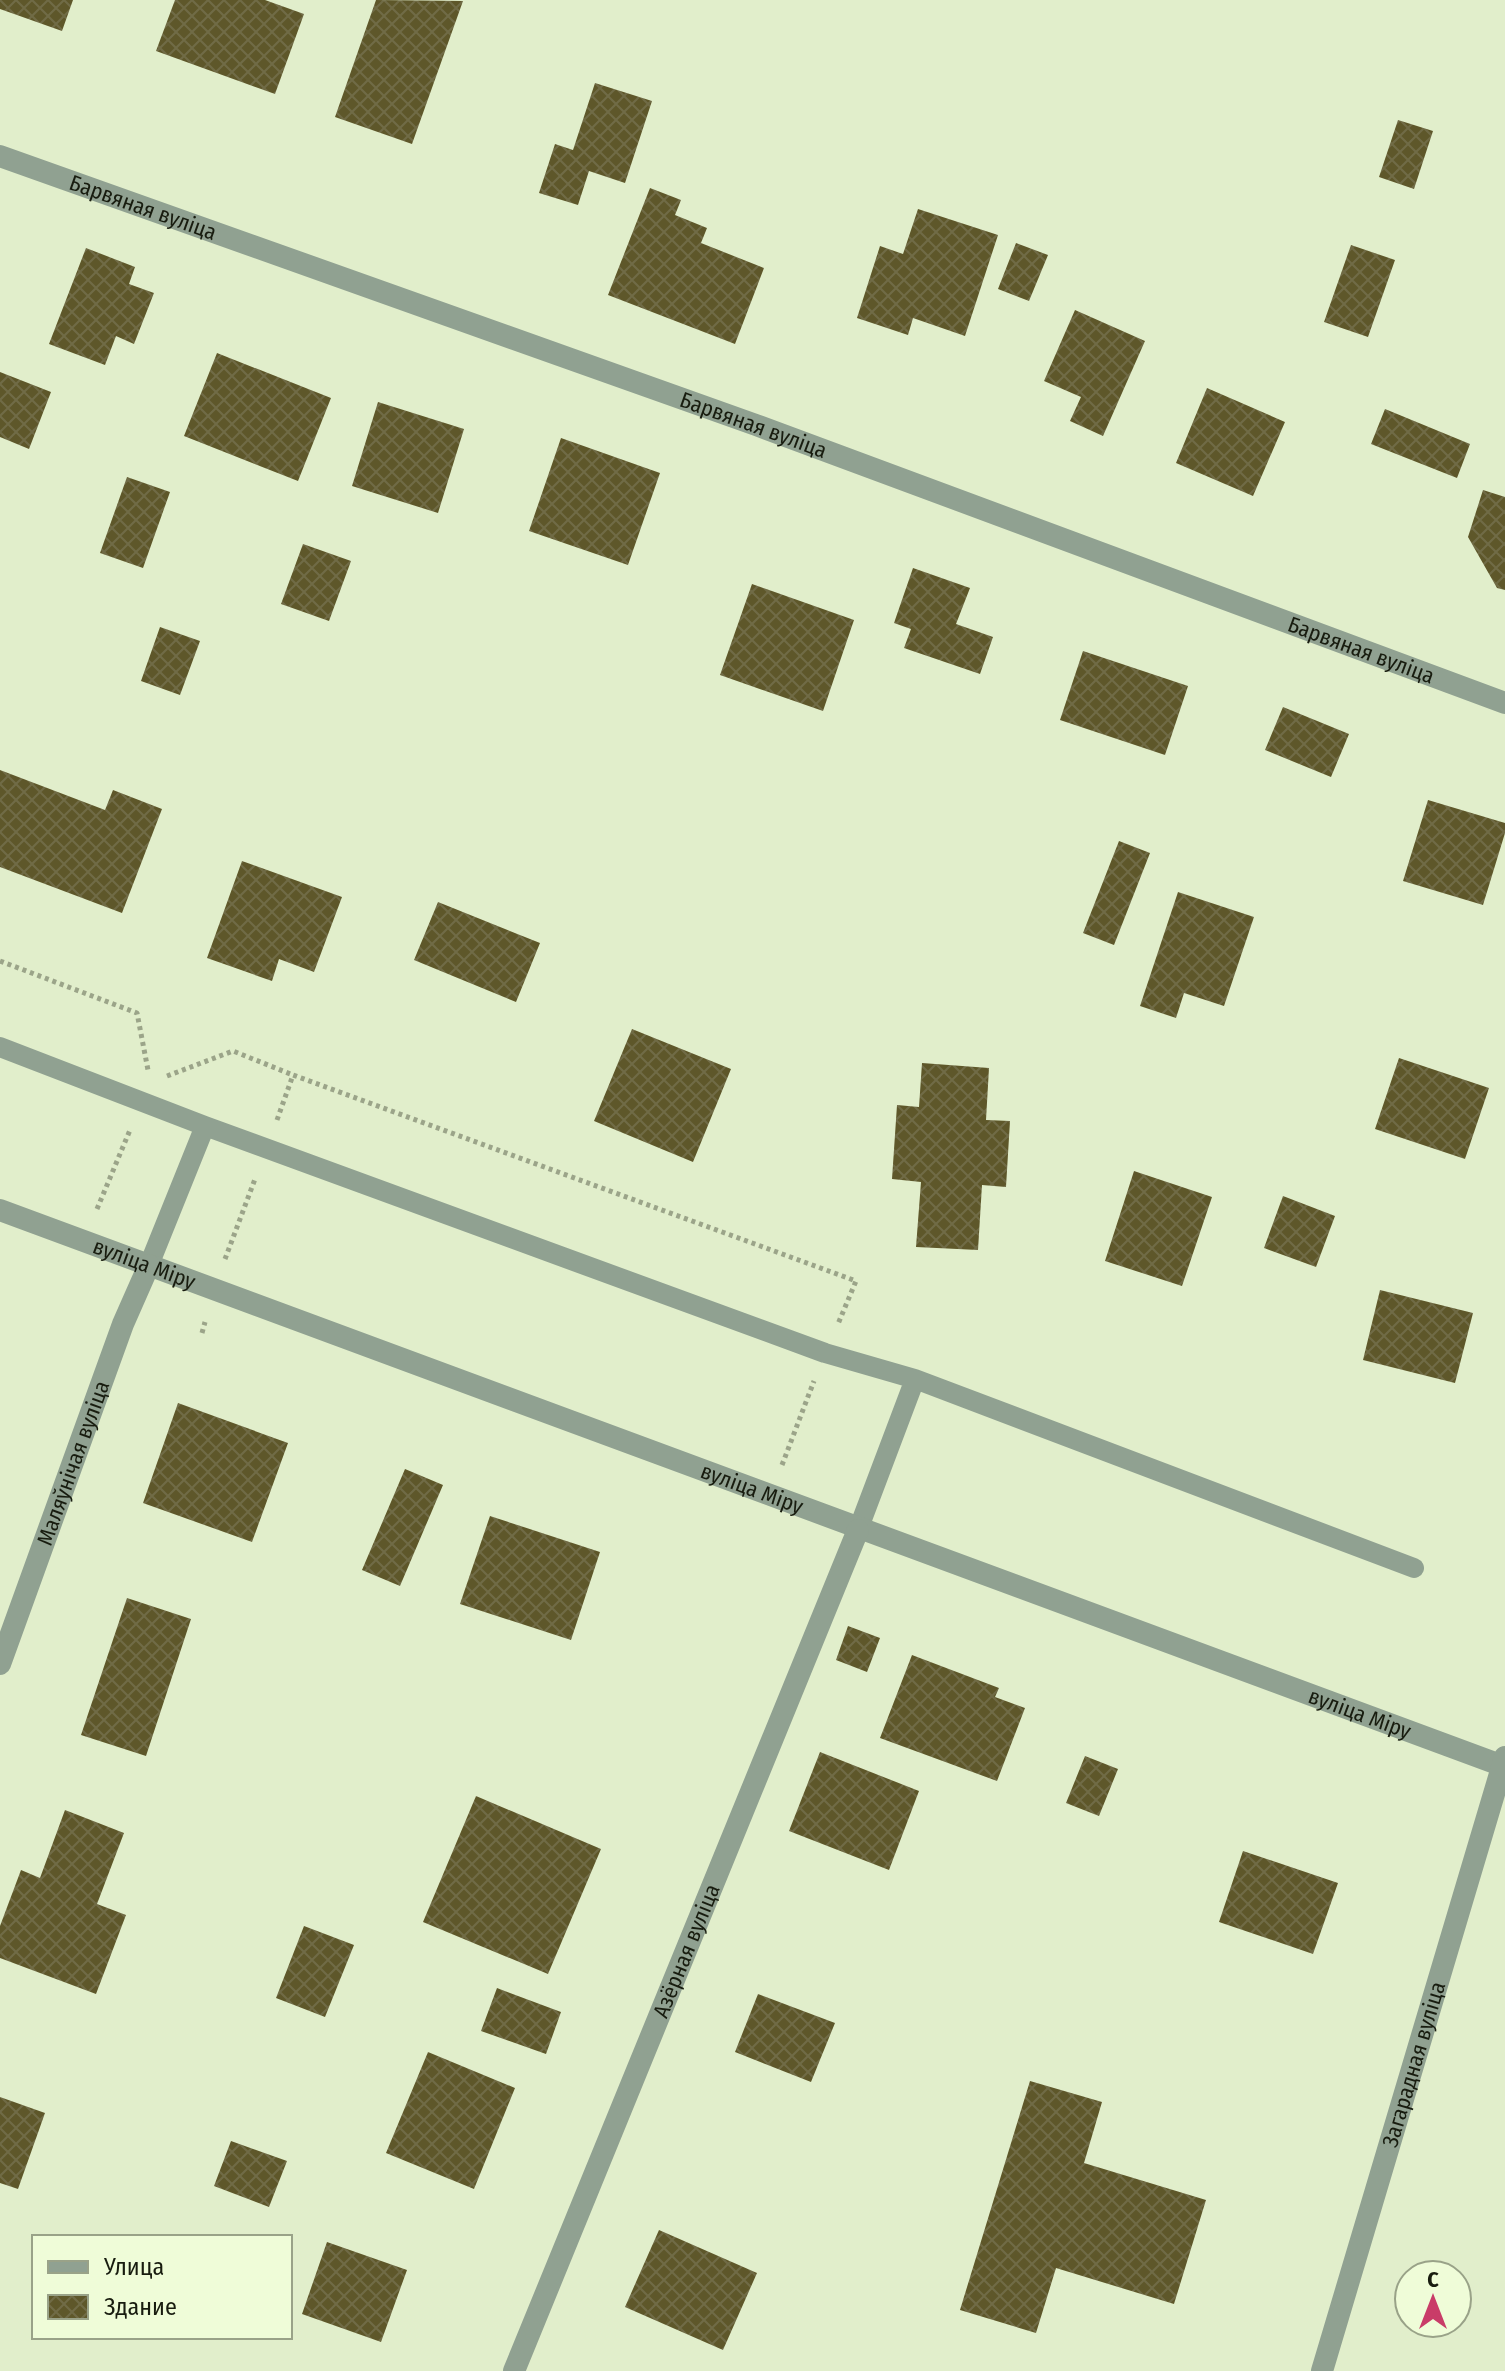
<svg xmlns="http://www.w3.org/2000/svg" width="1505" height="2371" viewBox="0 0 1505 2371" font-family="'Fira Sans Condensed',sans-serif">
	<defs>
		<pattern id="building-cross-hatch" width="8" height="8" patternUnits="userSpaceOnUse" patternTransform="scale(2)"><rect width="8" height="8" fill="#5e572a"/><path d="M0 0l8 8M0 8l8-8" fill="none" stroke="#706b46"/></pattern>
	</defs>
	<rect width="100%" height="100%" fill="#e1eecb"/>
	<!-- building -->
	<path fill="url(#building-cross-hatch)" d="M 0,0 L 73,0 L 62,31 L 0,9 Z
		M 175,0 L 265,0 L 304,14 L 275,94 L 156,51 Z
		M 376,0 L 463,1 L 412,144 L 335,117 Z
		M 595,83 L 652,101 L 625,183 L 589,171 L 578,205 L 539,193 L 555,144 L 573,150 Z
		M 1398,120 L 1433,131 L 1414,189 L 1379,177 Z
		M 650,188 L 681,200 L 675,215 L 707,228 L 701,243 L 764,268 L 735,344 L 608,295 Z
		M 918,209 L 998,235 L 965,336 L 913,318 L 908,335 L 857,318 L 880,246 L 903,254 Z
		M 1016,243 L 1048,255 L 1029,301 L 998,289 Z
		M 1351,245 L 1395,260 L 1368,337 L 1324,322 Z
		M 86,248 L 135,267 L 129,284 L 154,293 L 134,344 L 116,336 L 105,365 L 49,344 Z
		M 1075,310 L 1145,341 L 1103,436 L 1070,421 L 1081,397 L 1044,381 Z
		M 217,353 L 331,398 L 298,481 L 184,436 Z
		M 0,372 L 51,392 L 29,449 L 0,437 Z
		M 1207,388 L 1285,422 L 1253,496 L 1176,463 Z
		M 378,402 L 464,429 L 438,513 L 352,486 Z
		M 1385,409 L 1470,444 L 1457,478 L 1371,444 Z
		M 561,438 L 660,473 L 628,565 L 529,531 Z
		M 127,477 L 170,492 L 143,568 L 100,553 Z
		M 1483,490 L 1505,497 L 1505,590 L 1497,588 L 1468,537 Z
		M 303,544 L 351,561 L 329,621 L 281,604 Z
		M 913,568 L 970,588 L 956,624 L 993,637 L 980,674 L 904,648 L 911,629 L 894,623 Z
		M 752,584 L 854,620 L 823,711 L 720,675 Z
		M 160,627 L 200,641 L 180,695 L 141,681 Z
		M 1083,651 L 1188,686 L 1165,755 L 1060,720 Z
		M 1283,707 L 1349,734 L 1331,777 L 1265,750 Z
		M 0,770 L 105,810 L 113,790 L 162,809 L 122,913 L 0,867 Z
		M 1428,800 L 1505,823 L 1505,833 L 1483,905 L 1403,881 Z
		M 1119,841 L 1150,853 L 1114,945 L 1083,933 Z
		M 242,861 L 342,897 L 314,972 L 279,959 L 272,981 L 207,958 Z
		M 1178,892 L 1254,917 L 1224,1006 L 1184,993 L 1176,1018 L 1140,1006 Z
		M 438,902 L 540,943 L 516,1002 L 414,960 Z
		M 632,1029 L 731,1069 L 693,1162 L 594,1121 Z
		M 1399,1058 L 1489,1088 L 1465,1159 L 1375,1129 Z
		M 922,1063 L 989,1068 L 986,1120 L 1010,1121 L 1006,1187 L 982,1185 L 978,1250 L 916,1247 L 921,1182 L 892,1179 L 897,1105 L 919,1107 Z
		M 1134,1171 L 1212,1197 L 1182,1286 L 1105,1261 Z
		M 1283,1196 L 1335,1216 L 1316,1267 L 1264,1248 Z
		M 1380,1290 L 1473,1313 L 1455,1383 L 1363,1360 Z
		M 178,1403 L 288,1443 L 252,1542 L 143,1503 Z
		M 405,1469 L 443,1485 L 400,1586 L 362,1570 Z
		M 490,1516 L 600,1552 L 571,1640 L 460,1604 Z
		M 127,1598 L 191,1619 L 146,1756 L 81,1735 Z
		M 848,1626 L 880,1638 L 867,1672 L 836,1660 Z
		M 912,1655 L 999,1688 L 995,1697 L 1025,1708 L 997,1781 L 880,1738 Z
		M 820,1752 L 919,1791 L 889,1870 L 789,1831 Z
		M 1085,1756 L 1118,1769 L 1099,1816 L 1066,1803 Z
		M 476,1796 L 601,1849 L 548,1974 L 423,1922 Z
		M 65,1810 L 124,1833 L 97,1904 L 126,1915 L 96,1994 L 0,1958 L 0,1926 L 21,1870 L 40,1878 Z
		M 1243,1851 L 1338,1883 L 1313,1954 L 1219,1922 Z
		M 304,1926 L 354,1945 L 325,2017 L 276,1998 Z
		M 497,1988 L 561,2012 L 546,2054 L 481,2031 Z
		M 758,1994 L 835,2023 L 811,2082 L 735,2052 Z
		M 428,2052 L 515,2088 L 474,2189 L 386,2153 Z
		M 1030,2081 L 1102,2102 L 1084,2163 L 1206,2200 L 1174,2304 L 1056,2268 L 1036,2333 L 960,2310 Z
		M 0,2097 L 45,2113 L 18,2189 L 0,2183 Z
		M 231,2141 L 287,2161 L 269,2207 L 214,2186 Z
		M 659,2230 L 757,2273 L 723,2350 L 625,2307 Z
		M 327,2242 L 407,2270 L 381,2342 L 302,2314 Z"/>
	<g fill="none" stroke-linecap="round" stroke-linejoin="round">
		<!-- path -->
		<path stroke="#9ba489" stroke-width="5" stroke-dasharray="4 4" stroke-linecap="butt" d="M 0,961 L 137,1013 L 148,1070
			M 167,1076 L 233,1051 L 293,1075
			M 277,1120 L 293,1075 L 856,1281 L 838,1324
			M 97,1209 L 130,1130
			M 225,1259 L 255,1179
			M 202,1333 L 205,1322
			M 782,1465 L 814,1381"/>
		<!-- service -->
		<path stroke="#90a191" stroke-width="20" d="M 0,1047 L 205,1126 L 825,1353 L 915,1379 L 1414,1568
			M 149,1265 L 205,1126
			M 858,1530 L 915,1379"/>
		<!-- minor -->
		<g stroke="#90a191" stroke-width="22">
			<path id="s1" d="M 0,156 L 756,425 L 1505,703"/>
			<path id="s2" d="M 0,1210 L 1503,1766"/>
			<path id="s3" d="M 0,1664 L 123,1324 L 149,1265"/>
			<path id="s4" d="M 514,2371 L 858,1530"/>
			<path id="s5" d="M 1322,2371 L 1505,1757"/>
		</g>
	</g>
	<g text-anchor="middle" stroke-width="8" stroke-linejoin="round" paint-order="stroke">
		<!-- street labels -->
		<g font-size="22" fill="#181c0f" stroke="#effcd8">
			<text dy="8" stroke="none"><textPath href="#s1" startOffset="152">Барвяная вуліца</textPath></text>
			<text dy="8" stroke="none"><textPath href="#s1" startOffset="800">Барвяная вуліца</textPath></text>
			<text dy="8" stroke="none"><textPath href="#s1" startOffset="1448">Барвяная вуліца</textPath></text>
			<text dy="8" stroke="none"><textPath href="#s2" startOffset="154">вуліца Міру</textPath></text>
			<text dy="8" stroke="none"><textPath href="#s3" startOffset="214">Маляўнічая вуліца</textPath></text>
			<text dy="8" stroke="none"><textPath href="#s2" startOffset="802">вуліца Міру</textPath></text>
			<text dy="8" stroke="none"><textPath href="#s2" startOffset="1450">вуліца Міру</textPath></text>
			<text dy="8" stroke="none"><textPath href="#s4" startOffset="454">Азёрная вуліца</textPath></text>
			<text dy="8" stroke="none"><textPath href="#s5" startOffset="320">Загарадная вуліца</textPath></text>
		</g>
	</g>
	<!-- legend -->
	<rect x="32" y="2235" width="260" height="104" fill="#effcd8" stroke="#99a288" stroke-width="2"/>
	<rect x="48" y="2261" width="40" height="12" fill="#90a191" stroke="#99a288" stroke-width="2"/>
	<text x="104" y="2275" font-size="24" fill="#181c0f">Улица</text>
	<rect x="48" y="2295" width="40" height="24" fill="url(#building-cross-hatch)" stroke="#99a288" stroke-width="2"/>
	<text x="104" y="2315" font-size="24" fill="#181c0f">Здание</text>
	<!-- north arrow -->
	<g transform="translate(1433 2299)"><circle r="38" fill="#effcd8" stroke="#99a288" stroke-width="2"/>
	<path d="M0-6L14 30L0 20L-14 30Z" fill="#c93c68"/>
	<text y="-12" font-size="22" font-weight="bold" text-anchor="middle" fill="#181c0f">С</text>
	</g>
</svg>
